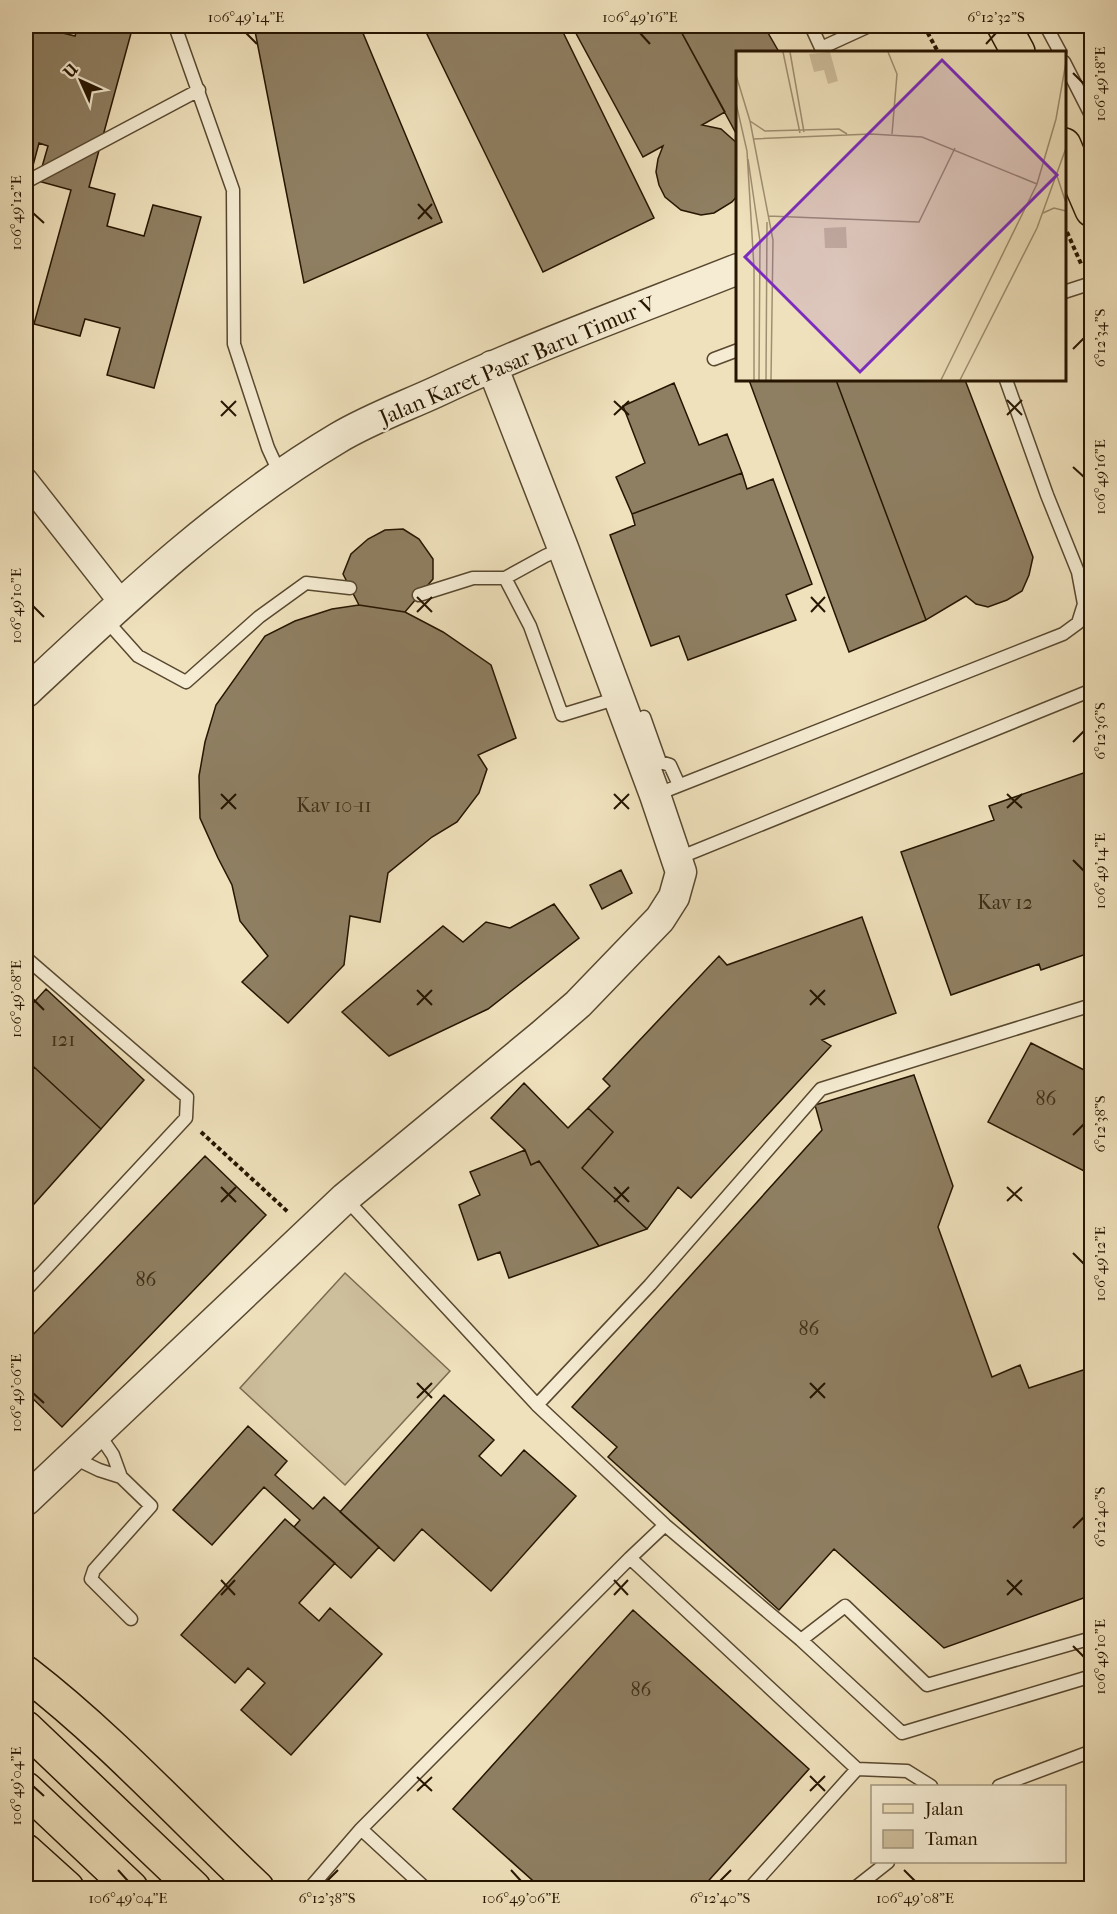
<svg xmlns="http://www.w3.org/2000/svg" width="1117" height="1914" viewBox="0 0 1117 1914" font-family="'IM FELL French Canon',serif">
	<rect width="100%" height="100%" fill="#efe1bc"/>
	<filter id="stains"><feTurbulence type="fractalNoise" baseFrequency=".00333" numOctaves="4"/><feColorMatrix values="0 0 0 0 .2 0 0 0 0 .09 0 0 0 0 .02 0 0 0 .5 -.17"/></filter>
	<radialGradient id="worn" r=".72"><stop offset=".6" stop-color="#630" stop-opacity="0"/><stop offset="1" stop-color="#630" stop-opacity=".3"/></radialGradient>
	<!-- green -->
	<path fill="#cdbe9c" stroke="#7a6a4e" stroke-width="1.5" d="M 345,1273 L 450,1371 L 345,1485 L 240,1388 Z"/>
	<!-- building -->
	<path fill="#8f7f62" stroke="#261500" stroke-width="1.5" d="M 26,26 L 35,26 L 75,36 L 78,26 L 133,26 L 89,187 L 115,194 L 107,226 L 144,236 L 153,205 L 201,217 L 154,388 L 107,375 L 120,328 L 85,319 L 80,336 L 34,324 L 71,190 L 38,181 L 48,146 L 39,143 L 31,173 L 26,171 Z
		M 254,26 L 360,26 L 442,222 L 304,283 Z
		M 423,26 L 560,26 L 654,218 L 543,272 Z
		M 572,26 L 678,26 L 725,112 L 702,125 L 721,129 L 738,144 L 738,195 L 732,202 L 714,213 L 701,215 L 681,210 L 665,197 L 659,185 L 656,172 L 658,159 L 663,146 L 643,157 Z
		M 678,26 L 764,26 L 779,52 L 738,52 L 738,137 Z
		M 749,380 L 836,380 L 926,620 L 849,652 Z
		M 836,380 L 965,380 L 1033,557 L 1029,575 L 1022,591 L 1007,600 L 988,607 L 976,604 L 966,596 L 926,620 Z
		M 674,383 L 699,445 L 727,434 L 742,473 L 632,514 L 616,477 L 645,463 L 623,406 Z
		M 742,473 L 747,489 L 773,479 L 812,584 L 786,595 L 796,620 L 688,660 L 679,636 L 651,646 L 610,535 L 635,525 L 632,514 Z
		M 403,529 L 419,539 L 433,559 L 433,579 L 405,612 L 359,605 L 343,574 L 351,554 L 368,539 L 385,530 Z
		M 359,605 L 405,612 L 443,632 L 491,665 L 516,738 L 478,755 L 487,769 L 479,793 L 457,822 L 432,837 L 388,873 L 380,922 L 350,916 L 344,965 L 288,1023 L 242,982 L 268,956 L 240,921 L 232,885 L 218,858 L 200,818 L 199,776 L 205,742 L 216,705 L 265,636 L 295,621 L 332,609 Z
		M 1092,770 L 1092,952 L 1041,970 L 1039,964 L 951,995 L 901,852 L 994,820 L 989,806 Z
		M 621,870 L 632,893 L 602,909 L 590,885 Z
		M 554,904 L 579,938 L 488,1009 L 389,1056 L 342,1012 L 443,926 L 463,942 L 486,922 L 510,928 Z
		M 862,917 L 896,1013 L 822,1040 L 831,1046 L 691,1198 L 678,1187 L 647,1229 L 582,1168 L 613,1132 L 588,1108 L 610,1086 L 603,1079 L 719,956 L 727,965 Z
		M 46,989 L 144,1080 L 101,1129 L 34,1067 L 26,1076 L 26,1011 Z
		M 1031,1043 L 1092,1074 L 1092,1175 L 988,1122 Z
		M 34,1067 L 101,1129 L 26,1213 L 26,1076 Z
		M 914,1075 L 953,1186 L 938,1227 L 992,1377 L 1020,1365 L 1029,1388 L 1092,1367 L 1092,1595 L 944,1648 L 834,1549 L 779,1610 L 608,1457 L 617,1447 L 572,1407 L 822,1130 L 815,1105 Z
		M 524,1083 L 568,1128 L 588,1108 L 613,1132 L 582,1168 L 647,1229 L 599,1246 L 539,1161 L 531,1165 L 525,1150 L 491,1118 Z
		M 525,1150 L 531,1165 L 539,1161 L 599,1246 L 509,1278 L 500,1252 L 478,1260 L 459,1205 L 480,1195 L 470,1172 Z
		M 205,1156 L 266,1215 L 62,1427 L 26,1392 L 26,1342 Z
		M 444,1395 L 494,1440 L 479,1456 L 501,1476 L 524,1450 L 576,1496 L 491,1591 L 422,1529 L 394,1561 L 340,1512 Z
		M 248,1426 L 287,1461 L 275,1475 L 313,1509 L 324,1497 L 379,1547 L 351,1578 L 294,1527 L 300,1520 L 264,1487 L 212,1545 L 173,1510 Z
		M 285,1519 L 335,1563 L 299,1603 L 319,1621 L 330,1608 L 382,1654 L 291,1755 L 241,1710 L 265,1683 L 248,1668 L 235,1683 L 181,1635 Z
		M 633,1610 L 809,1769 L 702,1888 L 541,1888 L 453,1809 Z"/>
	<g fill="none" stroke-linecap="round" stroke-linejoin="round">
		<!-- service casing -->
		<g stroke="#58482f" stroke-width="15">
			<path id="service" d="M 175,26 L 233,190 L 234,344 L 268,448 L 280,474
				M 811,26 L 823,52
				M 1046,26 L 1060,52
				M 1087,26 L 1092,34
				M 821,48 L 869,26
				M 1064,62 L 1092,117
				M 26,182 L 199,90
				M 1064,292 L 1092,283
				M 714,359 L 738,350
				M 505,578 L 530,626 L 562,715 L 618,698
				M 419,595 L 473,578 L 505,578 L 545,556 L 563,548
				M 105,619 L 138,656 L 186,682 L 259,617 L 306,583 L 350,588
				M 644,717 L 660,762
				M 646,768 L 660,762 L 670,765 L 679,785
				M 655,795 L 1063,634 L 1078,623 L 1084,604 L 1078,572 L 1047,495 L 1006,380
				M 676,859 L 1092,690
				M 26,958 L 187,1097 L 186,1118 L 26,1290
				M 345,1198 L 537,1405 L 650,1285 L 821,1089 L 1092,1005
				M 537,1405 L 665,1525 L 801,1640 L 902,1733 L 1092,1676
				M 98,1433 L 113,1455 L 121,1477
				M 72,1457 L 99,1470 L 121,1477 L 151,1506 L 94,1570 L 91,1579 L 131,1619
				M 630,1558 L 857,1769 L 750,1888
				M 801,1640 L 845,1606 L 927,1685 L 1092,1638
				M 857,1769 L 907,1771 L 931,1786
				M 999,1786 L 1092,1751
				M 361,1829 L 425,1888
				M 310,1888 L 361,1829 L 630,1558 L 665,1525
				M 855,1888 L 888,1862"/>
		</g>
		<!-- minor casing -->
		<g stroke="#58482f" stroke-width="27">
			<path id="minor" d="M 26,481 L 121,602"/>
		</g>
		<!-- tertiary casing -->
		<g stroke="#58482f" stroke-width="33">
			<path id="tertiary" d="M 26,692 C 124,600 222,507 338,438 C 368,420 403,407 436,392 C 534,346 637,309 738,269
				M 26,1500 L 345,1198 L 541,1036 L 578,1004 L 660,919 L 674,897 L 681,872 L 655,795 L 563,548 L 492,366"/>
		</g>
		<!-- primary casing -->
		<g stroke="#261500" stroke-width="36">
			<path id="primary" d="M 1004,26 L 1018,52
				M 1064,145 L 1092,210
				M 26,1673 C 109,1737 181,1816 257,1888
				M 26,1728 L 194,1888
				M 26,1789 L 131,1888
				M 26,1851 L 67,1888"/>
		</g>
		<!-- path -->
		<path stroke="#261500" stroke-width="4" stroke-dasharray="4.5 3" stroke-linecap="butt" d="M 924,26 L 938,52
			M 1067,232 L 1082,266
			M 1088,396 L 1092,406
			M 201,1132 L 288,1212"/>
		<!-- service -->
		<use href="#service" stroke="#f5ecd3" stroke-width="12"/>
		<!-- minor -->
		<use href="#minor" stroke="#f5ecd3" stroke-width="24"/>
		<!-- tertiary -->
		<use href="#tertiary" stroke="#f5ecd3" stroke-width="30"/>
		<!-- primary -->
		<use href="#primary" stroke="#efe1bc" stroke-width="33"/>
	</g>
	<!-- ticks -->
	<path fill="none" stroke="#261500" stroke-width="2" d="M 246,33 L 257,44M 640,33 L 650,44M 986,44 L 996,33M 1073,73 L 1084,84M 418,204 L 432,219M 33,213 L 44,223M 418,219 L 432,204M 1073,349 L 1084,338M 1007,400 L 1022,415M 221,401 L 236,416M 614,401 L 629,415M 614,415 L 629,401M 1007,415 L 1022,400M 221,416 L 236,401M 1073,467 L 1084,477M 417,597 L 432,612M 811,597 L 825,612M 33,606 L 44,617M 417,612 L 432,597M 811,612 L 825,597M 1073,742 L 1084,731M 221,794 L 236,809M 614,794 L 629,809M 1007,794 L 1022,808M 1007,808 L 1022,794M 221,809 L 236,794M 614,809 L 629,794M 1073,860 L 1084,871M 417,990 L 432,1005M 810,990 L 825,1005M 33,999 L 44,1010M 417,1005 L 432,990M 810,1005 L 825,990M 1073,1135 L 1084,1124M 221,1187 L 236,1202M 614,1187 L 629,1202M 1007,1187 L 1022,1201M 1007,1201 L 1022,1187M 221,1202 L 236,1187M 614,1202 L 629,1187M 1073,1253 L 1084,1264M 417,1383 L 432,1398M 810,1383 L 825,1398M 33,1393 L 44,1403M 417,1398 L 432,1383M 810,1398 L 825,1383M 1073,1528 L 1084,1517M 221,1580 L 235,1595M 614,1580 L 628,1595M 1007,1580 L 1022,1595M 221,1595 L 235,1580M 614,1595 L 628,1580M 1007,1595 L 1022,1580M 1073,1646 L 1084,1657M 810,1776 L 825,1791M 417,1777 L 432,1791M 33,1786 L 44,1796M 417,1791 L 432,1777M 810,1791 L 825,1776M 118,1870 L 128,1881M 511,1870 L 521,1881M 904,1870 L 915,1881M 327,1881 L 338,1870M 720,1881 L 731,1870"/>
	<g text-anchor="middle" stroke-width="5" stroke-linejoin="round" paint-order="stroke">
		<!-- number labels -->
		<g font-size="20" fill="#403018">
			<text x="334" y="812">Kav 10-11</text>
			<text x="1005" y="909">Kav 12</text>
			<text x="63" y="1046">121</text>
			<text x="1046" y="1105">86</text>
			<text x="146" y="1286">86</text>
			<text x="809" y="1335">86</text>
			<text x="641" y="1696">86</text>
		</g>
		<!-- street labels -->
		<g font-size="22" fill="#261500" stroke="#f5ecd3">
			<text transform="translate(517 360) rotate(-23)" y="8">Jalan Karet Pasar Baru Timur V</text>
		</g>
	</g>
	<!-- overview -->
	<g transform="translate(736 51)">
		<rect width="330" height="330" fill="#efe1bc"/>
		<path d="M 94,1 L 102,30 L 92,33 L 88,19 L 78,21 L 73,3 ZM 110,176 L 111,197 L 89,197 L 88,177 Z" fill="#cdbe9c"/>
		<path fill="none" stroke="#9f8f71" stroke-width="1.5" d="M 47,1 L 64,82M 54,1 L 68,81M 152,1 L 161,23 L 156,83M 0,24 L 14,70 L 37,189 L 35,329M 0,52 L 11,100 L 18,217 L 18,329M 14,70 L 29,80 L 103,78 L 111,83M 17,88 L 135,83 L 186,86 L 301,133M 12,108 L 24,190 L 23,329M 321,125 L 330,152M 307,162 L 318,157 L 330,160M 32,165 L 183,171 L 219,97M 30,329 L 31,171M 205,329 L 301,133 L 320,68 L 330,11M 224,329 L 301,177 L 330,97"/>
		<path fill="#7b2cbf" fill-opacity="0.15" stroke="#7b2cbf" stroke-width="3" d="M 206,9 L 321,124 L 124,321 L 9,206 Z"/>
		<rect width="330" height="330" fill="none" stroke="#261500" stroke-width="3"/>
	</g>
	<!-- margin -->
	<rect width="1117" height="1914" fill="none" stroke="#efe1bc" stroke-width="66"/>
	<!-- legend -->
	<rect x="871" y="1785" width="195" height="78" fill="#f5ecd3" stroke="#a2967f" stroke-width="1.5"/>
	<rect x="883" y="1804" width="30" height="9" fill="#efe1bc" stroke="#a2967f" stroke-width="1.5"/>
	<text x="925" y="1815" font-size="18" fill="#261500">Jalan</text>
	<rect x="883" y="1830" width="30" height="18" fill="#cdbe9c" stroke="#a2967f" stroke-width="1.5"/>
	<text x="925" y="1845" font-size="18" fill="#261500">Taman</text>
	<!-- north arrow -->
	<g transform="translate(81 81) rotate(315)" stroke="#f5ecd3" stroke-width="4.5" paint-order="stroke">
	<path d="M0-4.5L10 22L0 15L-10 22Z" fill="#261500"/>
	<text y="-9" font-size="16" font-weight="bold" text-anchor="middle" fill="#261500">U</text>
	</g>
	<rect x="33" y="33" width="1051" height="1848" fill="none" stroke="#261500" stroke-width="2"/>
	<g font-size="15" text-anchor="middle" fill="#261500">
		<text x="246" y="22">106°49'14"E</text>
		<text x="640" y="22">106°49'16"E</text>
		<text x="996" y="22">6°12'32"S</text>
		<text transform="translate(1100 84) rotate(-90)" y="5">106°49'18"E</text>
		<text transform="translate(16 213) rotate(-90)" y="5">106°49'12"E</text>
		<text transform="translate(1100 338) rotate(-90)" y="5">6°12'34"S</text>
		<text transform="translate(1100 477) rotate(-90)" y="5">106°49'16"E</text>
		<text transform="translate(16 606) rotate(-90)" y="5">106°49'10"E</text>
		<text transform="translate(1100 731) rotate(-90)" y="5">6°12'36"S</text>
		<text transform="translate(1100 871) rotate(-90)" y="5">106°49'14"E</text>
		<text transform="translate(16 999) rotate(-90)" y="5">106°49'08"E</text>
		<text transform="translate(1100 1124) rotate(-90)" y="5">6°12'38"S</text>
		<text transform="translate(1100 1264) rotate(-90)" y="5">106°49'12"E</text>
		<text transform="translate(16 1393) rotate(-90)" y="5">106°49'06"E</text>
		<text transform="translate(1100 1517) rotate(-90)" y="5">6°12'40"S</text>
		<text transform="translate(1100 1657) rotate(-90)" y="5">106°49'10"E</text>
		<text transform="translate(16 1786) rotate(-90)" y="5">106°49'04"E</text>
		<text x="128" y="1903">106°49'04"E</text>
		<text x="327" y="1903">6°12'38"S</text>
		<text x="521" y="1903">106°49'06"E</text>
		<text x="720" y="1903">6°12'40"S</text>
		<text x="915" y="1903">106°49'08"E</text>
	</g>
	<rect width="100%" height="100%" filter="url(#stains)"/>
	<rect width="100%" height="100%" fill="url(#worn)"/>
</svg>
